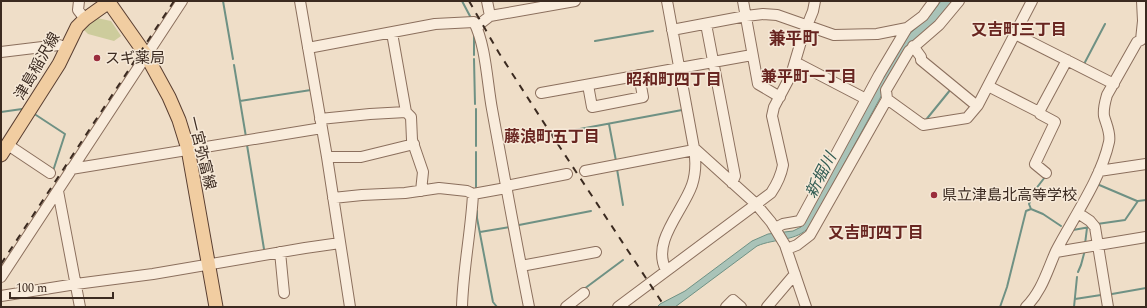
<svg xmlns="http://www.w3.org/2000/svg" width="1147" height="308" viewBox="0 0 1147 308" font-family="Spectral,'Noto Sans JP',serif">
	<rect width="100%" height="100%" fill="#efdec8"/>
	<!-- green -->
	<path fill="#cdcc9c" d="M 97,18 L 111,21 L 121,36 L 114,41 L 88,34 L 84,30 Z"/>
	<!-- water -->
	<path fill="#a9c3b8" stroke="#6f9184" d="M 941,1 L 953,1 L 935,24 L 907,49 L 810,226 C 797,242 775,238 757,246 L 675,307 L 657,307 L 660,304 L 685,291 L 752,241 L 768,234 L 793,231 L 801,227 L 859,118 L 907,36 L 929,17 Z"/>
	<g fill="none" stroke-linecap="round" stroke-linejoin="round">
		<!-- stream -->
		<path stroke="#6f9184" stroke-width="2" d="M 223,1 L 233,59
			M 462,1 L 471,18
			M 474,32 L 474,55
			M 595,41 L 653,31
			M 474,59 L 475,104
			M 234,65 L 246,137
			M 1083,66 L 1105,24
			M 240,101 L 311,90
			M 476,109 L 476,146
			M 1,112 L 22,109
			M 36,115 L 65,134 L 53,171
			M 925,121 L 951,89
			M 609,124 L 616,161
			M 553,134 L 682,110
			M 247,145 L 264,249
			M 476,152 L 476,188
			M 617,169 L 623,205
			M 1097,184 L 1137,201
			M 1031,209 L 1029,204 L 1035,190 L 1045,177
			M 477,211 L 477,218 L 493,302 L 497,307
			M 1097,224 L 1125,220 L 1138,201 L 1146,200
			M 519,225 L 591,211
			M 1073,230 L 1090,227
			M 480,232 L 510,227
			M 1085,244 L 1087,228
			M 1078,272 L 1081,265 L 1085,250
			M 584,289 L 623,260
			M 1112,294 L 1146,288
			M 1075,299 L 1101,295
			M 1000,307 L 1007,287 L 1026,211 L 1031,209 L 1043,214 L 1061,226
			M 1074,307 L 1077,277"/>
		<!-- minor casing -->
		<g stroke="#8b6f5d" stroke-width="12">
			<path id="minor" d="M 79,1 L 78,10 L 85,19
				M 300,1 L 327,157 L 350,307
				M 487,1 L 490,16
				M 743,1 L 758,84 L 780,97
				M 706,24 L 735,176 L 732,183
				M 477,29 L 481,23 L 490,16 L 575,1
				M 672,30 L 746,16 L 763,14 L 777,15 L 834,35 L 877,34 L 907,28 L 923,16 L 934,1
				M 392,33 L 406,112 L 411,117 L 412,140 L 423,172 L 421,191
				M 1015,34 L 1114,84
				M 1141,40 L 1143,21 L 1142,1
				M 913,46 L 921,57 L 921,60 L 977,106
				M 308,48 L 435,24 L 474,22 C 486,46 487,82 492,109 C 504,175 516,241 529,307
				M 1,52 L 59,45 L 67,48
				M 795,62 L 866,99
				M 588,85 L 592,107 L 643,97 L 639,75
				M 988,86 L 1039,112 L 1040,114 L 1055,122 L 1035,164 L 1046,173
				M 541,93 L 752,55
				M 887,99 L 886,90 L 909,51 L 939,25 L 959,1
				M 1039,112 L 1067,60
				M 320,119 L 370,114 L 406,112
				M 8,145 L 50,173
				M 694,148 L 756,204 L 771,222 L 785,245 L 806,307
				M 327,157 L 361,157 L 414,144
				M 71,169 L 322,128
				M 585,171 L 694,150
				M 1099,171 L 1146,164
				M 506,186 L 567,174
				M 58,191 L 80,307
				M 333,198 L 362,195 L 405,193 L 439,188 L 467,191 L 473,194 L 506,188
				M 1078,213 L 1090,221 L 1095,227 L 1108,307
				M 775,228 L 783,224 L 800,221 L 879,75 L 907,28
				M 787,249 L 797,245 L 810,235 L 887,99 L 923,125 L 967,118 L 978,105 L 1032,1
				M 280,252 L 284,293
				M 1056,252 L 1146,237
				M 521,266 L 596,252
				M 666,270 C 651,242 683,211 692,185 C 696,173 696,160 694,148 L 667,1
				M 1,277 L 182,1
				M 1,296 L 76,284 L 153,274 L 305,248 L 340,243
				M 462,307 C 463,269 471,232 473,194
				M 566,307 L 584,293
				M 618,307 L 771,193 C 777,184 781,176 783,165 L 772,116 L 774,107 L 791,75 L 802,38 L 813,11 L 815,1
				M 726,307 L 733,300 L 741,307
				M 767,307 L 795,274
				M 1026,307 C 1042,291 1047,271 1056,251 C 1073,218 1101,179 1109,142 C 1111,133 1106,124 1104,116 C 1103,108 1105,102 1107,95 L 1137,42 L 1141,40"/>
		</g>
		<!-- major casing -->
		<g stroke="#593e31" stroke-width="15">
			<path id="major" d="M 108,1 L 146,55 L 169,97 L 179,120 L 188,149 L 216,307
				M 1,155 L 59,64 L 77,27 L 85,19 L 109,2"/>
		</g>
		<!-- minor -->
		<use href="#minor" stroke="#f9ecdc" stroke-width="10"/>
		<!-- major -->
		<use href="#major" stroke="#f1cda1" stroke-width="13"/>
		<!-- rail -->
		<path stroke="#3b2a20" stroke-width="2" stroke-dasharray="7 7" stroke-linecap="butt" d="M 469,1 L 499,53 L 542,120 L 665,307
			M 1,264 L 174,1"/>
	</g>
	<!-- markers -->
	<g fill="#9a2d3d" stroke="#f6e9d8" stroke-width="1.5">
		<circle cx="97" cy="58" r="4"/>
		<circle cx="934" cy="195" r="4"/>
	</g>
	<g text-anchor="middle" stroke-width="3" stroke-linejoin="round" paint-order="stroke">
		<!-- poi labels -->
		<g font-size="15" fill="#3b2a20" stroke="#f6e9d8" text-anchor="start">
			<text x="105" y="63">スギ薬局</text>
			<text x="942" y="200">県立津島北高等学校</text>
		</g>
		<!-- street labels -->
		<g font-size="15" fill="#3b2a20" stroke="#f6e9d8">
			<text transform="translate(37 66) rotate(-60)" y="5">津島稲沢線</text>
			<text transform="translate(202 153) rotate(76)" y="5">一宮弥富線</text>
		</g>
		<!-- neighbourhood labels -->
		<g font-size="16" font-weight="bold" fill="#682520" stroke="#f6e9d8">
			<text x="1019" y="35">又吉町三丁目</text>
			<text x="809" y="82">兼平町一丁目</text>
			<text x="674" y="85">昭和町四丁目</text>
			<text x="552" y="142">藤浪町五丁目</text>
			<text x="876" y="238">又吉町四丁目</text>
		</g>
		<!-- water labels -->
		<g font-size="16" font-style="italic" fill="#305b52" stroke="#f6e9d8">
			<text transform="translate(820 175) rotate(-63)" y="6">新堀川</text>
		</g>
		<!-- quarter labels -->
		<g font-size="17" font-weight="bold" fill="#682520" stroke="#f6e9d8">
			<text x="794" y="44">兼平町</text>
		</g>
	</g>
	<!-- border -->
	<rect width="1147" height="308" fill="none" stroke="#3b2a20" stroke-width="4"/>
	<!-- scale -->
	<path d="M10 292v6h103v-6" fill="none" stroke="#3b2a20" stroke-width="2"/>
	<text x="16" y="292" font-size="12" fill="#3b2a20" stroke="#f6e9d8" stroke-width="3" paint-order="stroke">100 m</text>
</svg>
